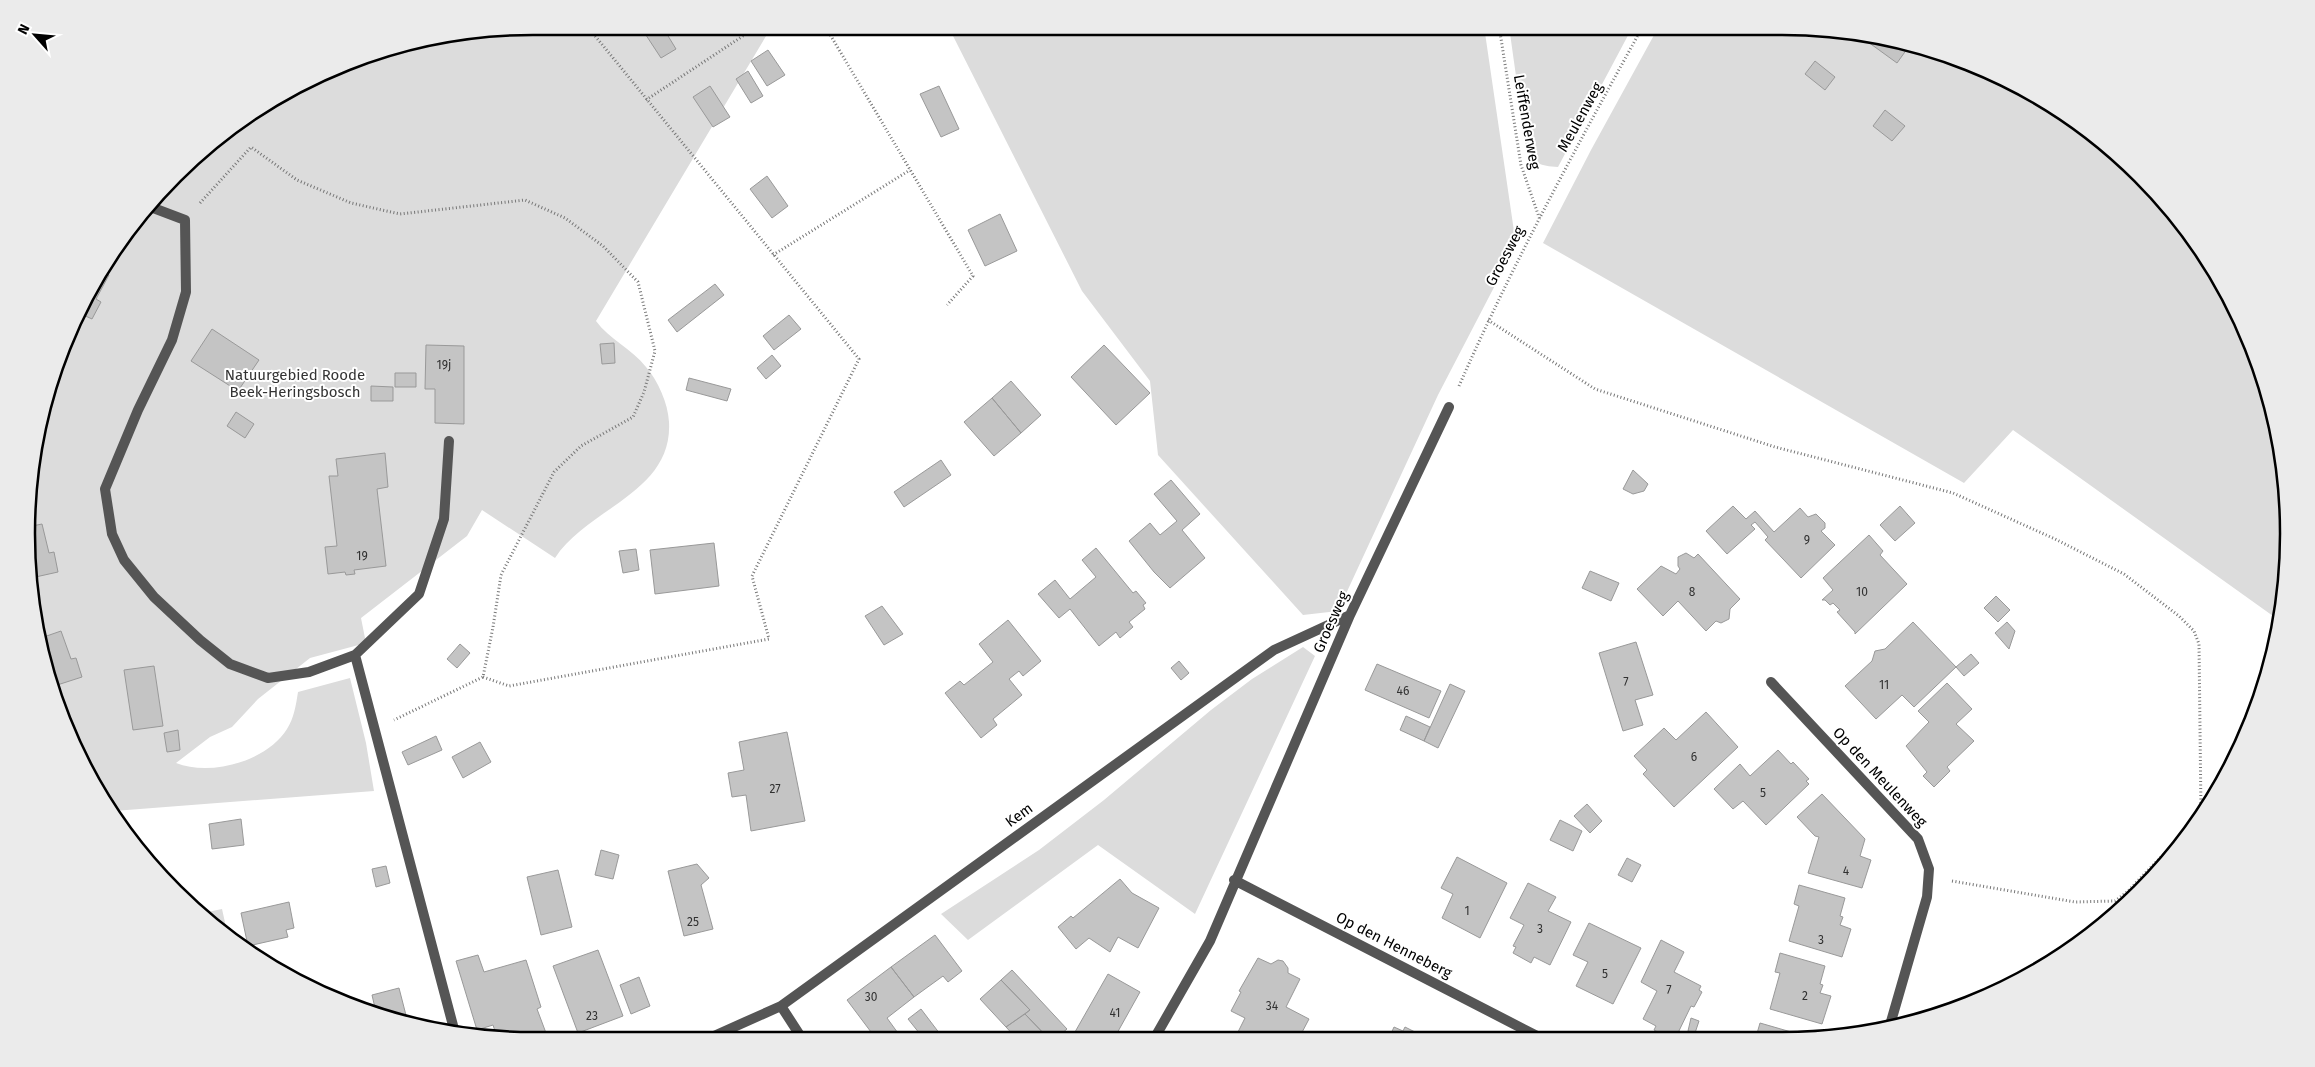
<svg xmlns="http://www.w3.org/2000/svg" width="2315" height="1067" viewBox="0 0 2315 1067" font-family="'Fira Sans',sans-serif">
	<rect width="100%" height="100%" fill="#fff"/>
	<!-- green -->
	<path fill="#dcdcdc" d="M 533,26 L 772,26 L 596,321 C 609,339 632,349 646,367 C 658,381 668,403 669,422 C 673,493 587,508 555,558 L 482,510 L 467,536 L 361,618 L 366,643 L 310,658 L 258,699 L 232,727 L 210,737 L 176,763 C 211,777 267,761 287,729 C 294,718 296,705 298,692 L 350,678 L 366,743 L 374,791 L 114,811 L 112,813 L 94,787 L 53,697 L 36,632 L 26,533 L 36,435 L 53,370 L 94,280 L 131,224 L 199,152 L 280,94 L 370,53 L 435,36 Z
		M 948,26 L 1484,26 L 1516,245 L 1438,395 L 1338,611 L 1303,615 L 1158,455 L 1150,381 L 1082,291 Z
		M 1509,26 L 1633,26 L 1558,167 C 1540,166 1534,164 1526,148 Z
		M 1659,26 L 1782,26 L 1880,36 L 1975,65 L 2063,112 L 2140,175 L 2203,251 L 2250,339 L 2279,434 L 2289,533 L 2280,621 L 2013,430 L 1964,483 L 1543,243 L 1591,150 Z
		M 1303,647 L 1315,656 L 1195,914 L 1098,845 L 968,940 L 941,914 L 1039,850 L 1104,800 L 1211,710 L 1252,679 Z
		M 222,909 L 228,936 L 198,914 Z"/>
	<!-- building -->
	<path fill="#c4c4c4" stroke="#999" d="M 640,26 L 662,26 L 676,49 L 661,58 Z
		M 1857,34 L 1880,36 L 1897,41 L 1907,49 L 1897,63 Z
		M 768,50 L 785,75 L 767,86 L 751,61 Z
		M 1815,61 L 1835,77 L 1825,90 L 1805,74 Z
		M 748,71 L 763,96 L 751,103 L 736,79 Z
		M 710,86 L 730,117 L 713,127 L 693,97 Z
		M 939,86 L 959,129 L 941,137 L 920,94 Z
		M 1885,110 L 1905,126 L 1892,141 L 1873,126 Z
		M 767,176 L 788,206 L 772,218 L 750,189 Z
		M 1000,214 L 1017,251 L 985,266 L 968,230 Z
		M 100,271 L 109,275 L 96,299 L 101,302 L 92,319 L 79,313 Z
		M 715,284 L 724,295 L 677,332 L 668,320 Z
		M 789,315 L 801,329 L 774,350 L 763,336 Z
		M 212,329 L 259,360 L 238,391 L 191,361 Z
		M 614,343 L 615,363 L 602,364 L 600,344 Z
		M 426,345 L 464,346 L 464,424 L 435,423 L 435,389 L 425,389 Z
		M 1104,345 L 1150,393 L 1116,425 L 1071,377 Z
		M 772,355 L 781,366 L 766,379 L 757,368 Z
		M 395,373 L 416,373 L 416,387 L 395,387 Z
		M 689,378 L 731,389 L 727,401 L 686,390 Z
		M 1011,381 L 1041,415 L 1021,433 L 992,398 Z
		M 371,386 L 393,387 L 393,401 L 371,401 Z
		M 992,398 L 1021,433 L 994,456 L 964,422 Z
		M 236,412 L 254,424 L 245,438 L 227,426 Z
		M 385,453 L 388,487 L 377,489 L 386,566 L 354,570 L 355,574 L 346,575 L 345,572 L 328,574 L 325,547 L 337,546 L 329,476 L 338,476 L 336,459 Z
		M 941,460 L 951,475 L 904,507 L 894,492 Z
		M 1633,470 L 1648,484 L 1644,491 L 1633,494 L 1623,489 Z
		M 1171,480 L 1200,514 L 1182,530 L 1205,558 L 1170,588 L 1154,572 L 1129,541 L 1150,523 L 1160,535 L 1177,521 L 1154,494 Z
		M 1733,506 L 1746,519 L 1755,511 L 1774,532 L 1800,508 L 1808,517 L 1816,514 L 1825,523 L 1825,528 L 1821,531 L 1835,545 L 1801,578 L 1765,540 L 1768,537 L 1755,522 L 1751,525 L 1755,529 L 1727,554 L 1706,531 Z
		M 1900,506 L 1915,523 L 1895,541 L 1880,525 Z
		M 42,524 L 49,553 L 54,552 L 58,572 L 31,578 L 27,527 Z
		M 1869,535 L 1883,551 L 1880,555 L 1907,584 L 1855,634 L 1855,632 L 1837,612 L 1840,610 L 1833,603 L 1830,605 L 1825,600 L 1822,600 L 1833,590 L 1823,578 Z
		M 714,543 L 719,586 L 655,594 L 650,550 Z
		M 1096,548 L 1133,593 L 1136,591 L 1146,603 L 1143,605 L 1145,609 L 1129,622 L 1133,627 L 1120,638 L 1116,632 L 1099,646 L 1070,609 L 1059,618 L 1038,594 L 1055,580 L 1070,599 L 1096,577 L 1082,560 Z
		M 636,549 L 639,570 L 623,573 L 619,551 Z
		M 1686,553 L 1694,558 L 1698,554 L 1740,599 L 1730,609 L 1729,619 L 1721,623 L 1716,621 L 1706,631 L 1678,601 L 1663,616 L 1637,589 L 1661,566 L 1676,574 L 1680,569 L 1678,566 L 1678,557 Z
		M 1590,571 L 1619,583 L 1611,601 L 1582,588 Z
		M 1996,596 L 2010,610 L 1998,622 L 1984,608 Z
		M 882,606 L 903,634 L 884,645 L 865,616 Z
		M 1008,620 L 1041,661 L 1023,676 L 1019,671 L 1009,679 L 1022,695 L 993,719 L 997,725 L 981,738 L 945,693 L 960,681 L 964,685 L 993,662 L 979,644 Z
		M 1913,622 L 1956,667 L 1914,707 L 1902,695 L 1876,719 L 1845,686 L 1872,661 L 1875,651 L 1885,649 Z
		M 2007,622 L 2015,631 L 2009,649 L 1995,633 Z
		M 61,631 L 71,659 L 76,658 L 82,677 L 51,687 L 38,639 Z
		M 1636,642 L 1653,695 L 1635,700 L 1643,725 L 1623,731 L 1599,653 Z
		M 460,644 L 470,653 L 457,668 L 447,659 Z
		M 1971,654 L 1979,663 L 1964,676 L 1956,667 Z
		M 1179,661 L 1189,673 L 1181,680 L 1171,668 Z
		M 1377,664 L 1441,691 L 1429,718 L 1365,690 Z
		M 154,666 L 163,726 L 133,730 L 124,670 Z
		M 1947,683 L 1972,709 L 1956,724 L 1974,741 L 1947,767 L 1950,771 L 1934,787 L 1923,776 L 1927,772 L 1906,746 L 1929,722 L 1918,711 Z
		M 1450,684 L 1465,691 L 1438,748 L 1424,741 Z
		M 1706,712 L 1738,747 L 1674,807 L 1643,774 L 1647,770 L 1634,756 L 1664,728 L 1676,740 Z
		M 1406,716 L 1430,727 L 1424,741 L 1400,730 Z
		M 178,730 L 180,750 L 167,752 L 164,733 Z
		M 787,732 L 805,821 L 751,831 L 746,795 L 732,797 L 728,773 L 744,770 L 739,742 Z
		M 436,736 L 442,750 L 408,765 L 402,752 Z
		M 480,742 L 491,762 L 463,778 L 452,757 Z
		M 1778,750 L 1791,764 L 1793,762 L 1809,779 L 1806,781 L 1809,784 L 1766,825 L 1743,801 L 1733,809 L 1714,789 L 1740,764 L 1750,776 Z
		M 1822,794 L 1865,839 L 1860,856 L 1871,860 L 1862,888 L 1808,873 L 1819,837 L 1815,836 L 1797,817 Z
		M 1587,804 L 1602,821 L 1590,833 L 1574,816 Z
		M 241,819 L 244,845 L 212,849 L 209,824 Z
		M 1560,820 L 1582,831 L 1573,851 L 1550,840 Z
		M 601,850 L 619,855 L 613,879 L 595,875 Z
		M 1457,857 L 1507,883 L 1480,938 L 1442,918 L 1453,894 L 1441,888 Z
		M 1627,858 L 1641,865 L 1632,882 L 1618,875 Z
		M 697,864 L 709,878 L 701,885 L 713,929 L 684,936 L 668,871 Z
		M 386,866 L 390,883 L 376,887 L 372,869 Z
		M 558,870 L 572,927 L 541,935 L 527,877 Z
		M 1120,879 L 1132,893 L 1159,908 L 1138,948 L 1118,937 L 1110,952 L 1089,938 L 1076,949 L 1058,927 L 1071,916 L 1073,918 Z
		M 1528,883 L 1556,897 L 1548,911 L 1571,922 L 1550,965 L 1534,957 L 1531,963 L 1513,953 L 1516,947 L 1513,946 L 1524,925 L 1510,918 Z
		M 1799,885 L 1845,898 L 1840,916 L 1843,917 L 1840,925 L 1851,929 L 1842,957 L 1789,941 L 1799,906 L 1794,904 Z
		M 289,902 L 294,928 L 286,930 L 288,937 L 248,946 L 241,913 Z
		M 1589,923 L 1641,948 L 1613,1004 L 1576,986 L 1588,962 L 1573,955 Z
		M 935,935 L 962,971 L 948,982 L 943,976 L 914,997 L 891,967 Z
		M 1661,940 L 1684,952 L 1674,972 L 1701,986 L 1699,990 L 1702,992 L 1694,1007 L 1691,1006 L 1676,1037 L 1669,1033 L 1667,1037 L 1654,1030 L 1656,1026 L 1643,1019 L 1657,991 L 1641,982 Z
		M 598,950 L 623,1016 L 578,1033 L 553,966 Z
		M 1780,953 L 1825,966 L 1820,984 L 1823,985 L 1820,993 L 1831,996 L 1822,1024 L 1770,1009 L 1780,973 L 1775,972 Z
		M 478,955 L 484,972 L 526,960 L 541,1007 L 537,1009 L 549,1041 L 497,1037 L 493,1025 L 477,1030 L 456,961 Z
		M 1258,958 L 1271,964 L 1278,960 L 1283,961 L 1288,968 L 1288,973 L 1300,979 L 1286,1007 L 1309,1019 L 1299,1038 L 1240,1038 L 1236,1036 L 1245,1018 L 1231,1011 L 1241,992 L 1239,991 Z
		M 891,967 L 914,997 L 887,1018 L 903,1040 L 877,1040 L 847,1000 Z
		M 1012,970 L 1067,1029 L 1055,1039 L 1049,1039 L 1025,1014 L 1030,1010 L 1001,980 Z
		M 1108,974 L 1140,992 L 1116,1035 L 1110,1032 L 1106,1039 L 1071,1039 Z
		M 639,977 L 650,1006 L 631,1014 L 620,985 Z
		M 1001,980 L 1030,1010 L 1006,1027 L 980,999 Z
		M 399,988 L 408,1023 L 366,1010 L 375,1008 L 372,995 Z
		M 921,1009 L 940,1034 L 933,1039 L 924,1039 L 908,1019 Z
		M 1025,1014 L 1049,1039 L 1017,1039 L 1006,1027 Z
		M 1691,1018 L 1699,1021 L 1695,1033 L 1688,1031 Z
		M 1760,1023 L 1805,1036 L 1805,1037 L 1756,1037 Z
		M 1394,1027 L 1403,1031 L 1405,1027 L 1419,1034 L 1417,1038 L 1389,1038 Z"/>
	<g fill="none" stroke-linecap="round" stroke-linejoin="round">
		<!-- path -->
		<path stroke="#777" stroke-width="3" stroke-dasharray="1 2.5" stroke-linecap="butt" d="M 825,26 L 973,276 L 947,305
			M 1499,26 L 1521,165 L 1540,220
			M 646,100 L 758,26
			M 200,203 L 251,147 L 297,180 L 351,203 L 400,214 L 525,200 L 565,218 L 603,246 L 638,282 L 655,351 L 644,392 L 633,417 L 581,446 L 554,472 L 501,575 L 493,627 L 483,677 L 394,720
			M 773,255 L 910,170
			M 1488,320 L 1595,389 L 1775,447 L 1953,493 L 2055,539 L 2124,574 L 2179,616 L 2194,631 L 2199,644 L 2201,813
			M 1459,386 C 1513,263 1578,144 1643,26
			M 483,677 L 509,686 L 769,639 L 752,576 L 859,359 L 587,26
			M 1952,881 L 2075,902 L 2115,901 L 2127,892 L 2196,821"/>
		<!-- lane -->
		<path stroke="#555" stroke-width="10" d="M 148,206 L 185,220 L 186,292 L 172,340 L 138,410 L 105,489 L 112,534 L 124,560 L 154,597 L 200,640 L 230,664 L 268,678 L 309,672 L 355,655
			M 449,441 L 444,519 L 419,594 L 355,655 L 455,1033"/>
		<!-- street -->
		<path stroke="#555" stroke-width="10" d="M 1771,682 L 1918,839 L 1929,869 L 1927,897 L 1890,1025
			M 1234,880 L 1539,1037
			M 781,1006 L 803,1040
			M 1154,1039 L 1210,941 L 1350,615 L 1449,407
			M 705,1040 L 781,1006 L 1274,650 L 1350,615"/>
	</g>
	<g text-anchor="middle" stroke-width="4" stroke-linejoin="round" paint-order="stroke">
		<!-- number labels -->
		<g font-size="12" fill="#313131">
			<text x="444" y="369">19j</text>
			<text x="1807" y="544">9</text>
			<text x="362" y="560">19</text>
			<text x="1692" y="596">8</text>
			<text x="1862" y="596">10</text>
			<text x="1626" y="686">7</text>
			<text x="1884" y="689">11</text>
			<text x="1403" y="695">46</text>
			<text x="1694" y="761">6</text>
			<text x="775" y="793">27</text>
			<text x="1763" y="797">5</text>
			<text x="1846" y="875">4</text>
			<text x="1467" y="915">1</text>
			<text x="693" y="926">25</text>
			<text x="1540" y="933">3</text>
			<text x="1821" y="944">3</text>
			<text x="1605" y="978">5</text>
			<text x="1669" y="994">7</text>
			<text x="1805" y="1000">2</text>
			<text x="871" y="1001">30</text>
			<text x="1272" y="1010">34</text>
			<text x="1115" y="1017">41</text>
			<text x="592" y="1020">23</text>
		</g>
		<!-- street labels -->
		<g font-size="15" fill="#000" stroke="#fff">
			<text transform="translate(1580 117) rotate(-61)" y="5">Meulenweg</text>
			<text transform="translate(1527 122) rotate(80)" y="5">Leiffenderweg</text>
			<text transform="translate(1505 256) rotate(-62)" y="5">Groesweg</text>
			<text transform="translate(1331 622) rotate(-66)" y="5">Groesweg</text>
			<text transform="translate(1880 777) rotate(47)" y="5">Op den Meulenweg</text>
			<text transform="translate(1019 815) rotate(-36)" y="5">Kem</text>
			<text transform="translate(1394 945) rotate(27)" y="5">Op den Henneberg</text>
		</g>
		<!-- park labels -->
		<g font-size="15" fill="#333" stroke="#fff">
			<text x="295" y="380">Natuurgebied Roode<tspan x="295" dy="17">Beek-Heringsbosch</tspan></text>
		</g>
	</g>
	<!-- crop -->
	<path d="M0 0H2315V1067H0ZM533 35H1782A498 498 0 0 1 2280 533V534A498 498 0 0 1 1782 1032H533A498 498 0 0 1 35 534V533A498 498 0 0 1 533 35Z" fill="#ebebeb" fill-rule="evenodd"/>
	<path fill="none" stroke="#000" stroke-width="2.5" d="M533 35H1782A498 498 0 0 1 2280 533V534A498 498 0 0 1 1782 1032H533A498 498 0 0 1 35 534V533A498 498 0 0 1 533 35Z"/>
	<!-- north arrow -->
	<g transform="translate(35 35) rotate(297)" stroke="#ffffff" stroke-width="4" paint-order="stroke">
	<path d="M0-4L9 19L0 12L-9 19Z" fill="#000000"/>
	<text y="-8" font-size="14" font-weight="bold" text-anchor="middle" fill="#000000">N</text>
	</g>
</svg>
